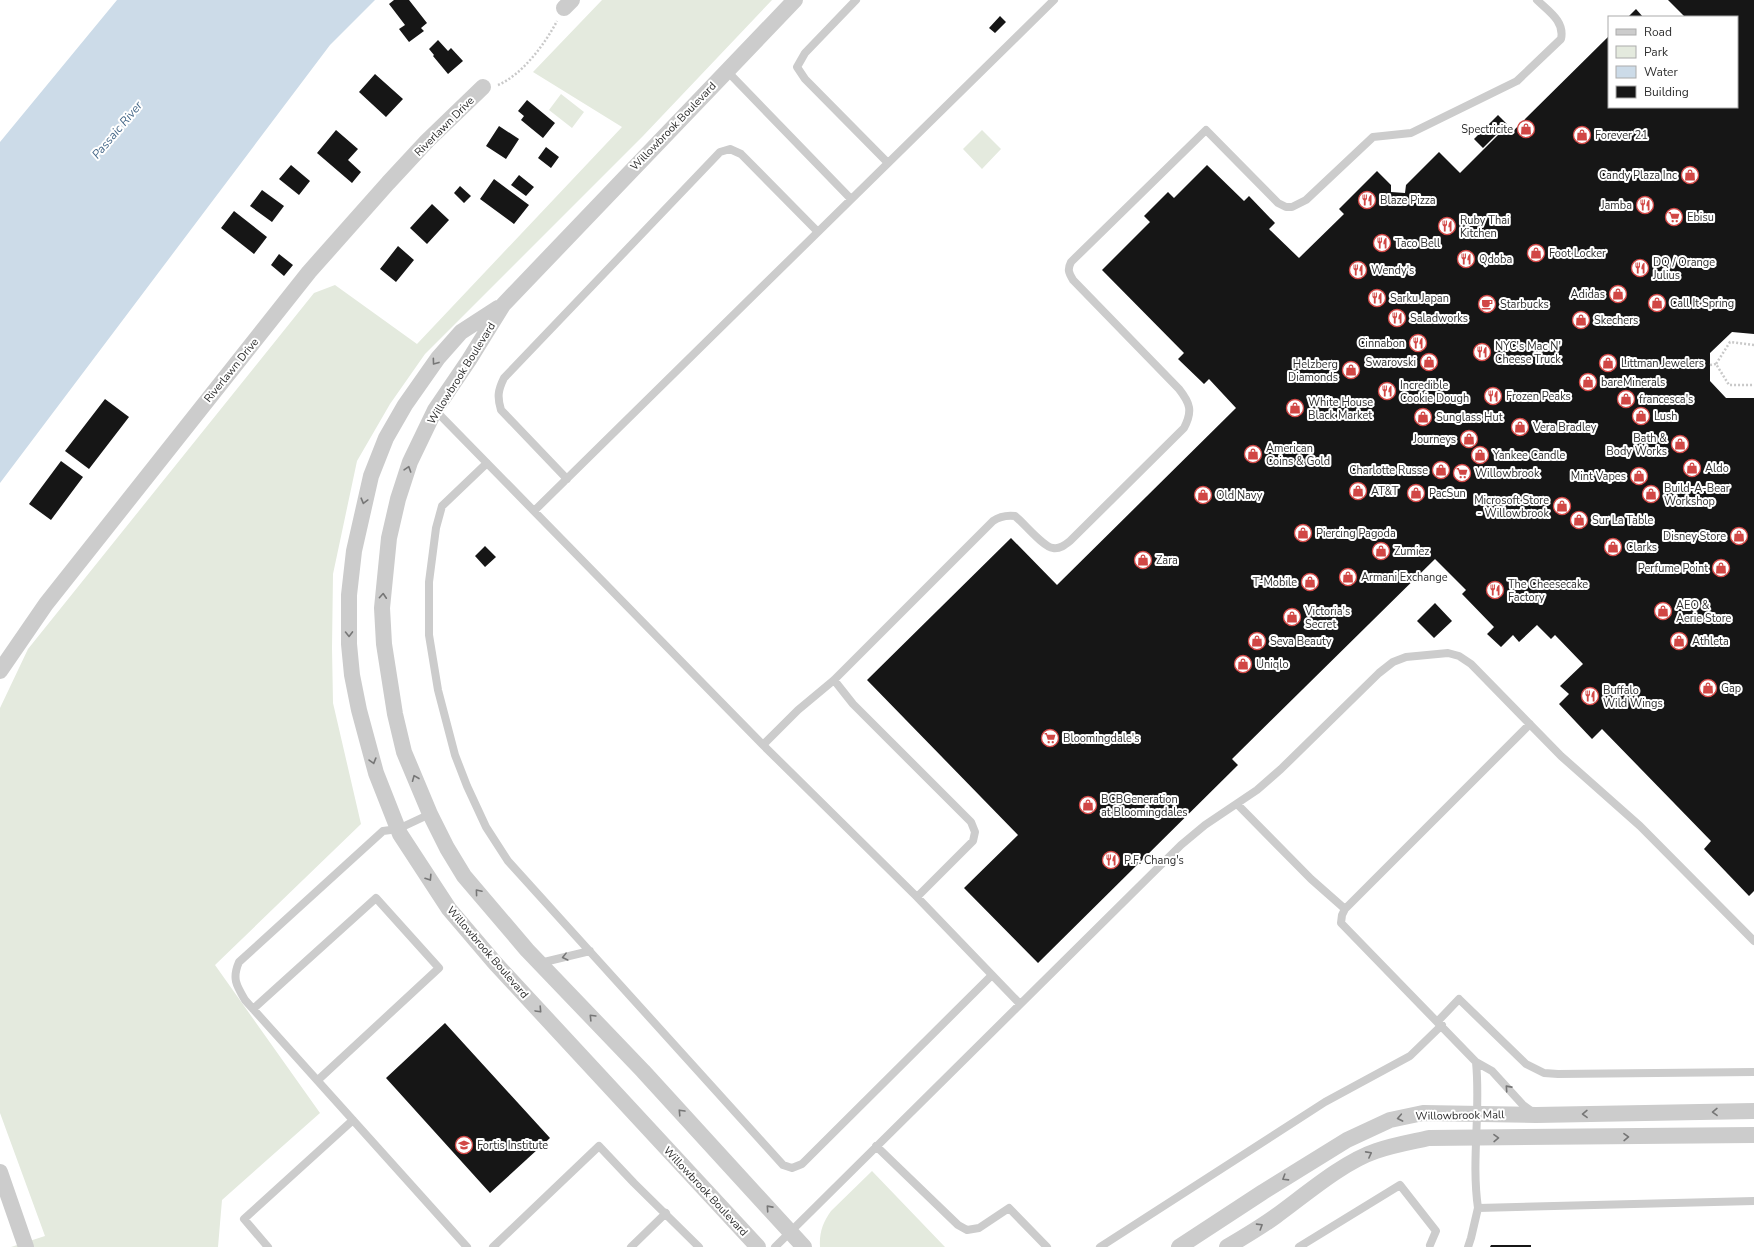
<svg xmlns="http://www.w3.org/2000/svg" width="1754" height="1247" viewBox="0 0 1754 1247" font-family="'Nunito Sans',sans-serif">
	<rect width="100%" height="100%" fill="#fff"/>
	<!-- green -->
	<path fill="#e4eade" d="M 602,0 L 772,0 L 643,136 L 425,354 L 390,404 L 357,461 L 333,574 L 332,648 L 333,703 L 361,824 L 215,965 L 320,1113 L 222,1200 L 218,1247 L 11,1247 L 45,1236 L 0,1113 L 0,708 L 28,649 L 314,293 L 335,285 L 417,344 L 622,127 L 533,72 Z
		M 561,94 L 584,112 L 572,128 L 549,110 Z
		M 982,130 L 1001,149 L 982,169 L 963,149 Z
		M 872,1171 L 945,1247 L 820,1247 C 819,1233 823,1222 831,1211 Z"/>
	<!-- water -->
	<path fill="#ccdbe8" d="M 117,0 L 375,0 L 330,45 L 0,483 L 0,142 Z"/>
	<!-- building -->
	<path fill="#161616" d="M 394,0 L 409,0 L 427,23 L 421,28 L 424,31 L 409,42 L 399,29 L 405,25 L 389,4 Z
		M 1668,0 L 1754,0 L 1754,334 L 1732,332 L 1710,353 L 1710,381 L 1726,398 L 1754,398 L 1754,891 L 1749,896 L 1704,849 L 1711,841 L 1602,729 L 1592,739 L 1559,704 L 1569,694 L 1560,686 L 1583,664 L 1555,635 L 1551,639 L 1537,625 L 1519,642 L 1513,635 L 1501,647 L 1487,634 L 1494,627 L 1462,594 L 1466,590 L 1435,559 L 1232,759 L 1238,765 L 1038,963 L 964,888 L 1018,835 L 867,680 L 1011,538 L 1057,585 L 1236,408 L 1209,379 L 1204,384 L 1178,359 L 1184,353 L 1102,270 L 1150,222 L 1144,216 L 1168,192 L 1174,198 L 1207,165 L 1244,201 L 1249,196 L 1275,223 L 1269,229 L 1299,258 L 1344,214 L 1339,209 L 1377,171 L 1391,185 L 1391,192 L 1405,193 L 1406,185 L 1439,152 L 1460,173 L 1507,126 L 1512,132 L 1609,36 L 1609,107 L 1737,107 L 1737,17 L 1685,17 Z
		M 1636,9 L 1643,17 L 1628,17 Z
		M 1000,16 L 1006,22 L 995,33 L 989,28 Z
		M 438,40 L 448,51 L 451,48 L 463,61 L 448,74 L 433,56 L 434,55 L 429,49 Z
		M 375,74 L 403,99 L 386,117 L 359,92 Z
		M 527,100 L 555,123 L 543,138 L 521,120 L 524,116 L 518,111 Z
		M 1498,115 L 1507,124 L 1483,148 L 1474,139 Z
		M 499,126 L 519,139 L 506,159 L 486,146 Z
		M 336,130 L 358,149 L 348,160 L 361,172 L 352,183 L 317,153 Z
		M 546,147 L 559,157 L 551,168 L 538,158 Z
		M 291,165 L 310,181 L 299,195 L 279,179 Z
		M 519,175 L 534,187 L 526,196 L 511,185 Z
		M 494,179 L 529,205 L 514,224 L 480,199 Z
		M 460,186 L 471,196 L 464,203 L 454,193 Z
		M 262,190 L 284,206 L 272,222 L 250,206 Z
		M 432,204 L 449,220 L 427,244 L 410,228 Z
		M 234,211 L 267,237 L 254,254 L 221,228 Z
		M 398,246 L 414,260 L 396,282 L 380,269 Z
		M 279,254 L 293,265 L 284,276 L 271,265 Z
		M 105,399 L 129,417 L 89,469 L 65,451 Z
		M 61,461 L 83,477 L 51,520 L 29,504 Z
		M 485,546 L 496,557 L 485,567 L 475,556 Z
		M 1435,603 L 1452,621 L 1434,638 L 1417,621 Z
		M 445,1023 L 550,1138 L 490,1193 L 386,1078 Z
		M 1491,1245 L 1531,1245 L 1531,1247 L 1490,1247 Z"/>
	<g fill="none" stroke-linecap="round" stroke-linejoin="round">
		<!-- path -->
		<path stroke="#c9c9c9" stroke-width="2.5" stroke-dasharray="2 2" stroke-linecap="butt" d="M 498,85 C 522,75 545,44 557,21
			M 1754,345 L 1730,342 L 1716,364 L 1729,385 L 1754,385
			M 1710,365 L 1716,364"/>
		<!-- lane -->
		<path stroke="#ccc" stroke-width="8" d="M 856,0 L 805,53 L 797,67 L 805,79 L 888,163
			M 727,71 L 851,199
			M 435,410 L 763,745 L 917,897 L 1020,1004
			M 487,463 L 442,506 L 436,528 L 429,582 L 429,635 L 438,690 L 455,755 L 467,786 L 486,827 L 508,861 L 783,1165 L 792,1168 L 802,1164 L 992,975
			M 567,479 L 501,410 C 497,397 498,390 504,378 L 720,152 L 730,149 L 741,154 L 818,232
			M 534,511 L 1054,0
			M 834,680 L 853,704 L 971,822 L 975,832 L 973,841 L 917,897
			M 763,745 L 798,710 L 834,680 L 993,521 C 1000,516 1006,515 1015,516 C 1024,523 1043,547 1053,548 C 1060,549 1065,545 1070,541 L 1184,428 C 1193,411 1190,403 1179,389 L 1073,280 C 1069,273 1067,270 1071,262 L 1206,130 L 1278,203 L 1286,207 L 1292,207 L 1306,200 L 1373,137 L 1411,133 L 1517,81 L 1561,39 C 1565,21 1548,11 1537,0
			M 1237,804 L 1311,879 L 1345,909 L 1342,915 L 1341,923 L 1476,1062 C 1481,1111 1471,1160 1478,1208 L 1754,1201
			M 430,814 L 398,829 L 383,831 L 239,962 C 232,978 236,985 245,1000 L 467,1247
			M 1345,909 L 1530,724
			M 540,963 L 590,951
			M 253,1009 L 376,898 L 439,968 L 318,1080
			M 1438,1021 L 1459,999 L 1526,1064 L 1544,1073 L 1558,1074 L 1754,1072
			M 1476,1062 L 1492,1071 L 1523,1105 L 1534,1113
			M 876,1146 L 958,1225 L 967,1230 L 979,1228 L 1009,1208 L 1047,1247
			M 268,1247 L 244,1219 L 353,1120
			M 493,1247 L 599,1146 L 634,1183 L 699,1247
			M 631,1247 L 666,1213
			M 775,1247 L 1181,845 L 1205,825 L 1257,790 L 1281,769 L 1379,673 L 1393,662 L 1406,657 L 1448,653 L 1459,656 L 1471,664 L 1561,756 L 1640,826 L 1754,941
			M 1100,1247 L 1325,1102 L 1410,1056 L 1442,1025
			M 1299,1247 L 1400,1185 L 1436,1231 L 1430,1245
			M 1468,1247 L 1471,1238 L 1478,1208"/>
		<!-- street -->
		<path stroke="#ccc" stroke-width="16" d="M 795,0 L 503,305 L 469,360 L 435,410 L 410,462 L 398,499 L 389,538 L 382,608 L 384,644 L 395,714 L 404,752 L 430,814 L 447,848 L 464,876 L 527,950 L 643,1071 L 804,1247
			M 564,8 L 572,0
			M 498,308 L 461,332 L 438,358 L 405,405 L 386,438 L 371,476 L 354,551 L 349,595 L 349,644 L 352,675 L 359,710 L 376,773 L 400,834 L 449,909 L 495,963 L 758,1247
			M 0,671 L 46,604 L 309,272 L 388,183 L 427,141 L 483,87
			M 0,1172 L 26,1247
			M 1179,1247 L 1263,1192 L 1347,1140 L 1390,1120 L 1423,1113 L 1536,1115 L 1754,1111
			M 1227,1247 C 1244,1237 1261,1227 1276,1216 C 1305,1195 1343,1162 1376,1151 C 1393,1145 1411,1142 1429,1138 L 1754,1135"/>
	</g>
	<!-- one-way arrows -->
	<defs><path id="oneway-chevron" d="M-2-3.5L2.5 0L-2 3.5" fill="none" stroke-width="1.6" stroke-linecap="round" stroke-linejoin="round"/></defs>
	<g stroke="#767676">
		<use href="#oneway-chevron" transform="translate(435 362) rotate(126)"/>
		<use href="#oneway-chevron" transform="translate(408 469) rotate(-72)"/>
		<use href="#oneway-chevron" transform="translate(364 501) rotate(105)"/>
		<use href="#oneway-chevron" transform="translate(383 596) rotate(-86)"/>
		<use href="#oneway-chevron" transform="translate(349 634) rotate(89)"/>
		<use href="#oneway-chevron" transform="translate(373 761) rotate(74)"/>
		<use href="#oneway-chevron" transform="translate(415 778) rotate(-112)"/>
		<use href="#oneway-chevron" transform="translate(429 878) rotate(57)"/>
		<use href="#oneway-chevron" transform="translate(478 892) rotate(-130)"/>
		<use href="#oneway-chevron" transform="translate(565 957) rotate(166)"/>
		<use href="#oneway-chevron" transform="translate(539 1010) rotate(47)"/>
		<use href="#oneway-chevron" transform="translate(592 1017) rotate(-134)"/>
		<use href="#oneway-chevron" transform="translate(1508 1088) rotate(-132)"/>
		<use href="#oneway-chevron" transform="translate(681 1112) rotate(-133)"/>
		<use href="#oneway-chevron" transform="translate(1715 1112) rotate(179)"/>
		<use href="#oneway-chevron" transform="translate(1585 1114) rotate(179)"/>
		<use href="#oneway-chevron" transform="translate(1400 1118) rotate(169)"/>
		<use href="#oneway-chevron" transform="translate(1626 1137) rotate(-1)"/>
		<use href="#oneway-chevron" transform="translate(1496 1138) rotate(-1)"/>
		<use href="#oneway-chevron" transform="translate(1369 1154) rotate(-28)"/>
		<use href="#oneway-chevron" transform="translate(1285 1178) rotate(148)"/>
		<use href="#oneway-chevron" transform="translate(769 1208) rotate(-132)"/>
		<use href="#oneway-chevron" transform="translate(1260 1226) rotate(-32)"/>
	</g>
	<!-- icons -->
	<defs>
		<g id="shop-ring" transform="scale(0.9)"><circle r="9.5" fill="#fff" stroke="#d14745" stroke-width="1.5"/><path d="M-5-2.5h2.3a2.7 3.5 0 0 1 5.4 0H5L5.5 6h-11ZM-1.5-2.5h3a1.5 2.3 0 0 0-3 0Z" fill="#d14745"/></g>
		<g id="restaurant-ring" transform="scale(0.9)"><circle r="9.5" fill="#fff" stroke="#d14745" stroke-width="1.5"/><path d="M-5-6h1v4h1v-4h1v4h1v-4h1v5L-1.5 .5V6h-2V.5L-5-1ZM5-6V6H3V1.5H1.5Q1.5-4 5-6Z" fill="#d14745"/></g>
		<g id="supermarket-ring" transform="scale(0.9)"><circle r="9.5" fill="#fff" stroke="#d14745" stroke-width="1.5"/><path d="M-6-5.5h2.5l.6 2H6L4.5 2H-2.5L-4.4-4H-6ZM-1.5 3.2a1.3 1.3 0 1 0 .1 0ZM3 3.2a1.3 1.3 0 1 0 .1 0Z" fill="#d14745"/></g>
		<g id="cafe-ring" transform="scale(0.9)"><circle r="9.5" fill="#fff" stroke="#d14745" stroke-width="1.5"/><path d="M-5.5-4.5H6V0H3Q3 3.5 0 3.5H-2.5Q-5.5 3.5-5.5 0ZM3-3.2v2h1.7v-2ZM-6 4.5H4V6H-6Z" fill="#d14745"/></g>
		<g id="university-ring" transform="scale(0.9)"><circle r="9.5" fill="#fff" stroke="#d14745" stroke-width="1.5"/><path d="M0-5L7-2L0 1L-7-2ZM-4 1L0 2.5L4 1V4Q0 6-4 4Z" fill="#d14745"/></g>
	</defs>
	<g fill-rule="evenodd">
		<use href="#shop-ring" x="1526" y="129"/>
		<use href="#shop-ring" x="1582" y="135"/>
		<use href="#shop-ring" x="1690" y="175"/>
		<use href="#restaurant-ring" x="1367" y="200"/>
		<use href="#restaurant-ring" x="1645" y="205"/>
		<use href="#supermarket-ring" x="1674" y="217"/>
		<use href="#restaurant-ring" x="1447" y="226"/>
		<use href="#restaurant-ring" x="1382" y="243"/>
		<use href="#shop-ring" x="1536" y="253"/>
		<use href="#restaurant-ring" x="1466" y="259"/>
		<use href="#restaurant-ring" x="1640" y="268"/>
		<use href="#restaurant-ring" x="1358" y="270"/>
		<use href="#shop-ring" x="1618" y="294"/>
		<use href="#restaurant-ring" x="1377" y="298"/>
		<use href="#shop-ring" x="1657" y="303"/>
		<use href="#cafe-ring" x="1487" y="304"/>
		<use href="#restaurant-ring" x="1397" y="318"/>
		<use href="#shop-ring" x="1581" y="320"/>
		<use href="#restaurant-ring" x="1418" y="343"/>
		<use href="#restaurant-ring" x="1482" y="352"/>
		<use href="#shop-ring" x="1429" y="362"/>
		<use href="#shop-ring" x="1608" y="363"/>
		<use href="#shop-ring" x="1351" y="370"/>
		<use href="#shop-ring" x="1588" y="382"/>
		<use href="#restaurant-ring" x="1387" y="391"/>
		<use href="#restaurant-ring" x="1493" y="396"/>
		<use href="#shop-ring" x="1626" y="399"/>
		<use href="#shop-ring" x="1295" y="408"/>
		<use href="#shop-ring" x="1641" y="416"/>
		<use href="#shop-ring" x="1423" y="417"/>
		<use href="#shop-ring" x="1520" y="427"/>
		<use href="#shop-ring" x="1469" y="439"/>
		<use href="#shop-ring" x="1680" y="444"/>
		<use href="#shop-ring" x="1253" y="454"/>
		<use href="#shop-ring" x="1480" y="455"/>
		<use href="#shop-ring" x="1692" y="468"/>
		<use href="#shop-ring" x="1441" y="470"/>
		<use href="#supermarket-ring" x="1462" y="473"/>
		<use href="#shop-ring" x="1639" y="476"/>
		<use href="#shop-ring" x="1358" y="491"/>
		<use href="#shop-ring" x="1416" y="493"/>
		<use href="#shop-ring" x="1651" y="494"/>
		<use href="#shop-ring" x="1203" y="495"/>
		<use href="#shop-ring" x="1562" y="506"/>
		<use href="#shop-ring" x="1579" y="520"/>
		<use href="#shop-ring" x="1303" y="533"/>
		<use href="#shop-ring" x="1739" y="536"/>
		<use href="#shop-ring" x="1613" y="547"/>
		<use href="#shop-ring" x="1381" y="551"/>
		<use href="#shop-ring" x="1143" y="560"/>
		<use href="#shop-ring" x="1721" y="568"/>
		<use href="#shop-ring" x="1348" y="577"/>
		<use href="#shop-ring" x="1310" y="582"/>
		<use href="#restaurant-ring" x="1495" y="590"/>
		<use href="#shop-ring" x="1663" y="611"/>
		<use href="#shop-ring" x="1292" y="617"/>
		<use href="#shop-ring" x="1257" y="641"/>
		<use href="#shop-ring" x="1679" y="641"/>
		<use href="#shop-ring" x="1243" y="664"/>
		<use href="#shop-ring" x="1708" y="688"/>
		<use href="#restaurant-ring" x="1590" y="696"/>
		<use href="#supermarket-ring" x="1050" y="738"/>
		<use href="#shop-ring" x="1088" y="805"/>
		<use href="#restaurant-ring" x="1111" y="860"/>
		<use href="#university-ring" x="464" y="1145"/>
	</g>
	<g text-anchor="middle" stroke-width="4" stroke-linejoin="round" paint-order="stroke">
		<!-- street labels -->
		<g font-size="11" fill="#2f2f2f" stroke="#fff">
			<text transform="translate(444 126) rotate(-45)" y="4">Riverlawn Drive</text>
			<text transform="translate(673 126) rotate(-46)" y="4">Willowbrook Boulevard</text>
			<text transform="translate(231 370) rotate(-51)" y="4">Riverlawn Drive</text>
			<text transform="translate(461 373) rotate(-58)" y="4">Willowbrook Boulevard</text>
			<text transform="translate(488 952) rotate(49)" y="4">Willowbrook Boulevard</text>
			<text transform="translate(1460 1115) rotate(-1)" y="4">Willowbrook Mall</text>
			<text transform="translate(706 1191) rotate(47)" y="4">Willowbrook Boulevard</text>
		</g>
		<!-- poi labels -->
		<g font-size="11" fill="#2f2f2f" stroke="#fff" text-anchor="start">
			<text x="1513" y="133" text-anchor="end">Spectricite</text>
			<text x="1595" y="139">Forever 21</text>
			<text x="1677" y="179" text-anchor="end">Candy Plaza Inc</text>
			<text x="1380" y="204">Blaze Pizza</text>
			<text x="1632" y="209" text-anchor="end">Jamba</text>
			<text x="1687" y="221">Ebisu</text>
			<text x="1460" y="224">Ruby Thai<tspan x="1460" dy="13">Kitchen</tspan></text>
			<text x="1395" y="247">Taco Bell</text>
			<text x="1549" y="257">Foot Locker</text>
			<text x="1479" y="263">Qdoba</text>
			<text x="1653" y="266">DQ / Orange<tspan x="1653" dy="13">Julius</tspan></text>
			<text x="1371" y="274">Wendy's</text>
			<text x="1605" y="298" text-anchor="end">Adidas</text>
			<text x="1390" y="302">Sarku Japan</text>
			<text x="1670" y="307">Call It Spring</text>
			<text x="1500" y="308">Starbucks</text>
			<text x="1410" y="322">Saladworks</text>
			<text x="1594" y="324">Skechers</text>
			<text x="1405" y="347" text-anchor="end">Cinnabon</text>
			<text x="1495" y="350">NYC's Mac N'<tspan x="1495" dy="13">Cheese Truck</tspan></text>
			<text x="1416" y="366" text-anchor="end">Swarovski</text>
			<text x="1621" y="367">Littman Jewelers</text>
			<text x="1338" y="368" text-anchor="end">Helzberg<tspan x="1338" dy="13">Diamonds</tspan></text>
			<text x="1601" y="386">bareMinerals</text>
			<text x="1400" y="389">Incredible<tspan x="1400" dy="13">Cookie Dough</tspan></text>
			<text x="1506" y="400">Frozen Peaks</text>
			<text x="1639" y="403">francesca's</text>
			<text x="1308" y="406">White House<tspan x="1308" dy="13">Black Market</tspan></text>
			<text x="1654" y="420">Lush</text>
			<text x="1436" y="421">Sunglass Hut</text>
			<text x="1533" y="431">Vera Bradley</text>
			<text x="1667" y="442" text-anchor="end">Bath &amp;<tspan x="1667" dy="13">Body Works</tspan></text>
			<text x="1456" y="443" text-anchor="end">Journeys</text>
			<text x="1266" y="452">American<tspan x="1266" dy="13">Coins &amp; Gold</tspan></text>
			<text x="1493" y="459">Yankee Candle</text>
			<text x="1705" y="472">Aldo</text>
			<text x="1428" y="474" text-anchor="end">Charlotte Russe</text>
			<text x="1475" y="477">Willowbrook</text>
			<text x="1626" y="480" text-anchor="end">Mint Vapes</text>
			<text x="1664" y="492">Build-A-Bear<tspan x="1664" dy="13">Workshop</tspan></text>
			<text x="1371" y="495">AT&amp;T</text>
			<text x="1429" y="497">PacSun</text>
			<text x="1216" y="499">Old Navy</text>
			<text x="1549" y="504" text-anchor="end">Microsoft Store<tspan x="1549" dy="13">- Willowbrook</tspan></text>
			<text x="1592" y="524">Sur La Table</text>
			<text x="1316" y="537">Piercing Pagoda</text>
			<text x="1726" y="540" text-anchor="end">Disney Store</text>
			<text x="1626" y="551">Clarks</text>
			<text x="1394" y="555">Zumiez</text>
			<text x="1156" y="564">Zara</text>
			<text x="1708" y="572" text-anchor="end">Perfume Point</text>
			<text x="1361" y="581">Armani Exchange</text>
			<text x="1297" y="586" text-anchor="end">T-Mobile</text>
			<text x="1508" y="588">The Cheesecake<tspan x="1508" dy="13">Factory</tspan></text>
			<text x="1676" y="609">AEO &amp;<tspan x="1676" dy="13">Aerie Store</tspan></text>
			<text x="1305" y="615">Victoria's<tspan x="1305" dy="13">Secret</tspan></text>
			<text x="1270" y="645">Seva Beauty</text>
			<text x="1692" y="645">Athleta</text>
			<text x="1256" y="668">Uniqlo</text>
			<text x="1721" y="692">Gap</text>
			<text x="1603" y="694">Buffalo<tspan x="1603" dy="13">Wild Wings</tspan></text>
			<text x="1063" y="742">Bloomingdale's</text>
			<text x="1101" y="803">BCBGeneration<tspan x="1101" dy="13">at Bloomingdales</tspan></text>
			<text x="1124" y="864">P.F. Chang's</text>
			<text x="477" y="1149">Fortis Institute</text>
		</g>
		<!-- water labels -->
		<g font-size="12" font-style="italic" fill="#466888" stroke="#fff">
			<text transform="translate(117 130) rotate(-50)" y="4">Passaic River</text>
		</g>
	</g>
	<!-- legend -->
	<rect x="1608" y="16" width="130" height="92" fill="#ffffff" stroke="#acacac"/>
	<rect x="1616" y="29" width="20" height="6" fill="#cccccc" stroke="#acacac"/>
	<text x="1644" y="36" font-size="12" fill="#2f2f2f">Road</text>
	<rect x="1616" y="46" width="20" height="12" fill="#e4eade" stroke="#acacac"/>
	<text x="1644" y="56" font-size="12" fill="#2f2f2f">Park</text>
	<rect x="1616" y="66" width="20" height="12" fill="#ccdbe8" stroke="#acacac"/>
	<text x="1644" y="76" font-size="12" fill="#2f2f2f">Water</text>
	<rect x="1616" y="86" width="20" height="12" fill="#161616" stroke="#acacac"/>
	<text x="1644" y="96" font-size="12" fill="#2f2f2f">Building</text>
</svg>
